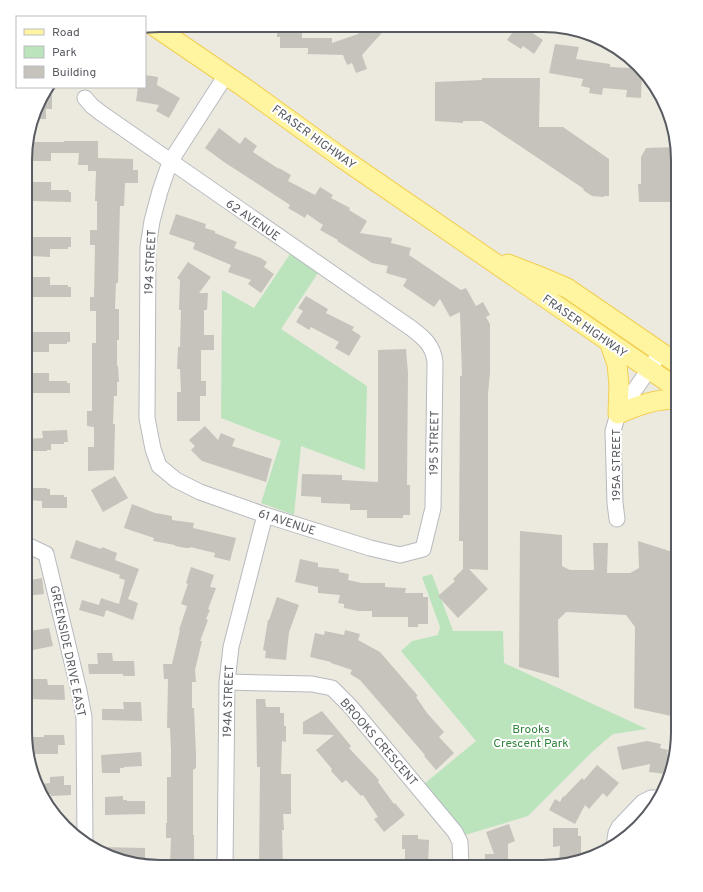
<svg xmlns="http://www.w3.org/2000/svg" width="703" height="892" viewBox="0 0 703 892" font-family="Overpass,sans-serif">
	<rect width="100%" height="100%" fill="#eceadf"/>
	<!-- green -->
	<path fill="#bbe4bd" d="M 290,254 L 318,273 L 281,329 L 367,386 L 365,470 L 301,446 L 294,515 L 261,503 L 281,441 L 221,418 L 222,290 L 254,308 Z
		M 432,574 L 453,631 L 503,631 L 504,663 L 647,729 L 613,734 L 592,752 L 528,816 L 465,835 L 459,824 L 424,784 L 476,741 L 401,651 L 412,641 L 438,635 L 440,627 L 422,577 Z"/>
	<!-- building -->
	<path fill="#c6c3bc" d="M 277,25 L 302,27 L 302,38 L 332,38 L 332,43 L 358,34 L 365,26 L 388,26 L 362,55 L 367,69 L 356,73 L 352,63 L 347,65 L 343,55 L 306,54 L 308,53 L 308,48 L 280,48 L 280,37 L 277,37 Z
		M 517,26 L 535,26 L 531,32 L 543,40 L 534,54 L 523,46 L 521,49 L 507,40 Z
		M 555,44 L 579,47 L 576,59 L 610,64 L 610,67 L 629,68 L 630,60 L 642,74 L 641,98 L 626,97 L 627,90 L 603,88 L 602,95 L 589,93 L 590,88 L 581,86 L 583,79 L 549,73 Z
		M 145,75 L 158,77 L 157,85 L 180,98 L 169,118 L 156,111 L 159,105 L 136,101 L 138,87 L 145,87 Z
		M 482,78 L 540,78 L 539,127 L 563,127 L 609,159 L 609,196 L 604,196 L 604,197 L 592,196 L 583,190 L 584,189 L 490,126 L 482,121 L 463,121 L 463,123 L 435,121 L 435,82 L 482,80 Z
		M 46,89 L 46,95 L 52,95 L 52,109 L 46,109 L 46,119 L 34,119 L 43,93 Z
		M 219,128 L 240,144 L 245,137 L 257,146 L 253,152 L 279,169 L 279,168 L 291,175 L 288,181 L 315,195 L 320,187 L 333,195 L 331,198 L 350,208 L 349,210 L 367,221 L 360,233 L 392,238 L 391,243 L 411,248 L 409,255 L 461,290 L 466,288 L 476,306 L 483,302 L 490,315 L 486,317 L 490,324 L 490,373 L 488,394 L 488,570 L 469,569 L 488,589 L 458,618 L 438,596 L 455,581 L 453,579 L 463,569 L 463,541 L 459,541 L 460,397 L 460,376 L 462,376 L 460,312 L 450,317 L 440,299 L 434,307 L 403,286 L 407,279 L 386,273 L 388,266 L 372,263 L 337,241 L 338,240 L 320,230 L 323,225 L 307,214 L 305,218 L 288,208 L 290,205 L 224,162 L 205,148 Z
		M 64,141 L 98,141 L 98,158 L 133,159 L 133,170 L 138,170 L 138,183 L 125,183 L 124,206 L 120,206 L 118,283 L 116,283 L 115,309 L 119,309 L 119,340 L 117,340 L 117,366 L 118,366 L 119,382 L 117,382 L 117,396 L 114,396 L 113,424 L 115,424 L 114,470 L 88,471 L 88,447 L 94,447 L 94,427 L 87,426 L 87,411 L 92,411 L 92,343 L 96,343 L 96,311 L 90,311 L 90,297 L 94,297 L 95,245 L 90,245 L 90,230 L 97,230 L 97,201 L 95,201 L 96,171 L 88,171 L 88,165 L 78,165 L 79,153 L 51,153 L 51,161 L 32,161 L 32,142 L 64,142 Z
		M 675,147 L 678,160 L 678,202 L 639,202 L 638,184 L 641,184 L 641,157 L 646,148 Z
		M 32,182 L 51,182 L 51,190 L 69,190 L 69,192 L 71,192 L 71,202 L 32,201 Z
		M 176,214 L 206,224 L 205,228 L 215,231 L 215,233 L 237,242 L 234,248 L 261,258 L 267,262 L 264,267 L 274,274 L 261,293 L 248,284 L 251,280 L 228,272 L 231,265 L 193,249 L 195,243 L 169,234 Z
		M 31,237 L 71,237 L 71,247 L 68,247 L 68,249 L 50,249 L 50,257 L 31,256 Z
		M 188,262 L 211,277 L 199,293 L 208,293 L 207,310 L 204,310 L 204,335 L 214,335 L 214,350 L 201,350 L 201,381 L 206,381 L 206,396 L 200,396 L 200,421 L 177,421 L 177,392 L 181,392 L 180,369 L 177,369 L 178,347 L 180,347 L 181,310 L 179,310 L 180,280 L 177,278 Z
		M 31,277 L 50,277 L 50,285 L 68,285 L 68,287 L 71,287 L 71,297 L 31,297 Z
		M 306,296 L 328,309 L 326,313 L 354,327 L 352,330 L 361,336 L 349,356 L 335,348 L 339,342 L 311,327 L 309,330 L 296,322 L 303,311 L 298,308 Z
		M 30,332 L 70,332 L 70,342 L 67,342 L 67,344 L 49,344 L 49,352 L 30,352 Z
		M 406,349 L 408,373 L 407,485 L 410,485 L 410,515 L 403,515 L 403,518 L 367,518 L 367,510 L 350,510 L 350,504 L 321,503 L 321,497 L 301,496 L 302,474 L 342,475 L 342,480 L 378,482 L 378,350 Z
		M 30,373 L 49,373 L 49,381 L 67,381 L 67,383 L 70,383 L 70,393 L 30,393 Z
		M 205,426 L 218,440 L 221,433 L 235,439 L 232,446 L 272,459 L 266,482 L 202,461 L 191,450 L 195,446 L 189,440 Z
		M 67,430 L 68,442 L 64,442 L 64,444 L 51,444 L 51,450 L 47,450 L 47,451 L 26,451 L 26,439 L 43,438 L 42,431 Z
		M 115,476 L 128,498 L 103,512 L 91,490 Z
		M 25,488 L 47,488 L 47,489 L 50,489 L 50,495 L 64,495 L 64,497 L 67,497 L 67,508 L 42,508 L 42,501 L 25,500 Z
		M 132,504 L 155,513 L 172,516 L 172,520 L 194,523 L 193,528 L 236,538 L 230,561 L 214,557 L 215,553 L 190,547 L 190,548 L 186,548 L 175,546 L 175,545 L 153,541 L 154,538 L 124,528 Z
		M 520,531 L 562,535 L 562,566 L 570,570 L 594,570 L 593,543 L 608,543 L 607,573 L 630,573 L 639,568 L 638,541 L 676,553 L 676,717 L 634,708 L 635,627 L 626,615 L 566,612 L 558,620 L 559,678 L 519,667 Z
		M 76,540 L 101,549 L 102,547 L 117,553 L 115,560 L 139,569 L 128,599 L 138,603 L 133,620 L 106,610 L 104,617 L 79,610 L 82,600 L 99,605 L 101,598 L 119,604 L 125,580 L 119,578 L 120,575 L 70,558 Z
		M 300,559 L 318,563 L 318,567 L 339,569 L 339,572 L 349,574 L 348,580 L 362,583 L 385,583 L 385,587 L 406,588 L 405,593 L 423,593 L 423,597 L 428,597 L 428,624 L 418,624 L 418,627 L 408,627 L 408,617 L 372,617 L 372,611 L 358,611 L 344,608 L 344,604 L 338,603 L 340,595 L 318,593 L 318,587 L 295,582 Z
		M 191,567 L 214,575 L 210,587 L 216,588 L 208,609 L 210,610 L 206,619 L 208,620 L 200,641 L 202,641 L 195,670 L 196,682 L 192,682 L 192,708 L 194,708 L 196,755 L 196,768 L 193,770 L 193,835 L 194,835 L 194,864 L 170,864 L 171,838 L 166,838 L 166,823 L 167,823 L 167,777 L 171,777 L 171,751 L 170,728 L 167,728 L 168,679 L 164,679 L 163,664 L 172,664 L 180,630 L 179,630 L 187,606 L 181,604 L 188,584 L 186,583 Z
		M 42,578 L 44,594 L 25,596 L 25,581 Z
		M 277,597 L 299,605 L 289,632 L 286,660 L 265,658 L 266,651 L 263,650 L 268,620 L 269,620 Z
		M 49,628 L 53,646 L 33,650 L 32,644 L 27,645 L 27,643 L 25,643 L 25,634 L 30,633 L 30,631 Z
		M 345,630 L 360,634 L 358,640 L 380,652 L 418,696 L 416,697 L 427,713 L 444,732 L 439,737 L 454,753 L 436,770 L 424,756 L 425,755 L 360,680 L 350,674 L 352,670 L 331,663 L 331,662 L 310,657 L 315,633 L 324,635 L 325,631 L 344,635 Z
		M 97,653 L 112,653 L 113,661 L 134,661 L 135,676 L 123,676 L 123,674 L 89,674 L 88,664 L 98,664 Z
		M 32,679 L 47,679 L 48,685 L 64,685 L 65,700 L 25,699 L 25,690 L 32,690 Z
		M 256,699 L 265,699 L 266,707 L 280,707 L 280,713 L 284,713 L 284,726 L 286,726 L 286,742 L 282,741 L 281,774 L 291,774 L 291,814 L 283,814 L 284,830 L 282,830 L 283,867 L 259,867 L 260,767 L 257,767 Z
		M 123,702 L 141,702 L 142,721 L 102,720 L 102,709 L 124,709 Z
		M 322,711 L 351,746 L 349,748 L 379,780 L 378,782 L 394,804 L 395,803 L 405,815 L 384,832 L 374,819 L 378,817 L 363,795 L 361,796 L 346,780 L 342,783 L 331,771 L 332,769 L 316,750 L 334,735 L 303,734 L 303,722 Z
		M 44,735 L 64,735 L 65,745 L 58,745 L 58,754 L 31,754 L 26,737 L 44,737 Z
		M 647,741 L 661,744 L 660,748 L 668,750 L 667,754 L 673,755 L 666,774 L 649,772 L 650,764 L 622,770 L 617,747 Z
		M 141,752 L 142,766 L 124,767 L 124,768 L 120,768 L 120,773 L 102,773 L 101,755 Z
		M 597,765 L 619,783 L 607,797 L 603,793 L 589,809 L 585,805 L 575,824 L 549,810 L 555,799 L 560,802 L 563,796 L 564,797 L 582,778 L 584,780 Z
		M 64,776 L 64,785 L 71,785 L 71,795 L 51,796 L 51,794 L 42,794 L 39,784 L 50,783 L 50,777 Z
		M 123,796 L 123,800 L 127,800 L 127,801 L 145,801 L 145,814 L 105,815 L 105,797 Z
		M 509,824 L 515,841 L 508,844 L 508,867 L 485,867 L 485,854 L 494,854 L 486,832 Z
		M 553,828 L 578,828 L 578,836 L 581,836 L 581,858 L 559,864 L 560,846 L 553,847 Z
		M 402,835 L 418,835 L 418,839 L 429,840 L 428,867 L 405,867 L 405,849 L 402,849 Z
		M 100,847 L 145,848 L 145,861 L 134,861 L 99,849 Z"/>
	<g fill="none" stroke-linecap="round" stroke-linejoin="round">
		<!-- minor casing -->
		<g stroke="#b7b9bf" stroke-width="17">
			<path id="minor" d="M 85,98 L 92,106 L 101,113 L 411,328 C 424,338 433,345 435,362 L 433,508 L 423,549 L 400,555 L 370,548 L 265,515 L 200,492 L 176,480 L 159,466 L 153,449 L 147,418 L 148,247 L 152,221 L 160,191 L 170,162 L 226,75
				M 617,519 L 615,503 L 613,431 L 618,414 L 661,352
				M 25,544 L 46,554 L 79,691 L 84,717 L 85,844
				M 227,682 L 312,684 L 332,688 L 350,706 L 455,832 L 460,842 L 461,867
				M 614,846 L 616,833 L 619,827 L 643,802 L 651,798 L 658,798
				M 225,867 L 227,682 L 231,647 L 265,515"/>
		</g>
		<!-- major casing -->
		<g stroke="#f2ce52" stroke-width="21">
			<path id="major" d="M 154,26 L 245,88 L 342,158 L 678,389
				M 508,264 L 539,276 L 567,288 L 678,364
				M 610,344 L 617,364 L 619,385 L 618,414 C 639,405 655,399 678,399"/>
		</g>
		<!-- minor -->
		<use href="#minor" stroke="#fff" stroke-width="15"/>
		<!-- major -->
		<use href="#major" stroke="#fff5a1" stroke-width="19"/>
	</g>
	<g text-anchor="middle" stroke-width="4" stroke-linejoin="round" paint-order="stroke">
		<!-- street labels -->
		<g font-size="12" fill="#585b61" stroke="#fff">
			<text transform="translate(314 137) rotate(36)" y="4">FRASER HIGHWAY</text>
			<text transform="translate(253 220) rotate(35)" y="4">62 AVENUE</text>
			<text transform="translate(150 262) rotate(-87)" y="4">194 STREET</text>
			<text transform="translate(585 326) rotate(35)" y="4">FRASER HIGHWAY</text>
			<text transform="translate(434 443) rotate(-89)" y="4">195 STREET</text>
			<text transform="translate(616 465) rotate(-90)" y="4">195A STREET</text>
			<text transform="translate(287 522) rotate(18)" y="4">61 AVENUE</text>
			<text transform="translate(68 651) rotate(78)" y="4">GREENSIDE DRIVE EAST</text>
			<text transform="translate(228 701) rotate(-88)" y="4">194A STREET</text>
			<text transform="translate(379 742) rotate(49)" y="4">BROOKS CRESCENT</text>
		</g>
		<!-- park labels -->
		<g font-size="12" fill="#33843c" stroke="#fff">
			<text x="531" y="733">Brooks<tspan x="531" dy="14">Crescent Park</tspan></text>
		</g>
	</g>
	<!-- crop -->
	<path d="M0 0H703V892H0ZM160 32H543A128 128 0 0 1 671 160V732A128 128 0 0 1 543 860H160A128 128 0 0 1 32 732V160A128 128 0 0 1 160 32Z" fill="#fff" fill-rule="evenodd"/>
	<path fill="none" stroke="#585b61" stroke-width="2" d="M160 32H543A128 128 0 0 1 671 160V732A128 128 0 0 1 543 860H160A128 128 0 0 1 32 732V160A128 128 0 0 1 160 32Z"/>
	<!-- legend -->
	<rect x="16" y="16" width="130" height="72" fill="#ffffff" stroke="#bcbdc0"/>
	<rect x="24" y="29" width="20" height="6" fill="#fff5a1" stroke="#bcbdc0"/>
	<text x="52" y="36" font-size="12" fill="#585b61">Road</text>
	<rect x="24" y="46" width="20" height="12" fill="#bbe4bd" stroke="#bcbdc0"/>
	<text x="52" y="56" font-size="12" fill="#585b61">Park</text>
	<rect x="24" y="66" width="20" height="12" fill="#c6c3bc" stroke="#bcbdc0"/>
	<text x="52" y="76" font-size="12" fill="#585b61">Building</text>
</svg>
